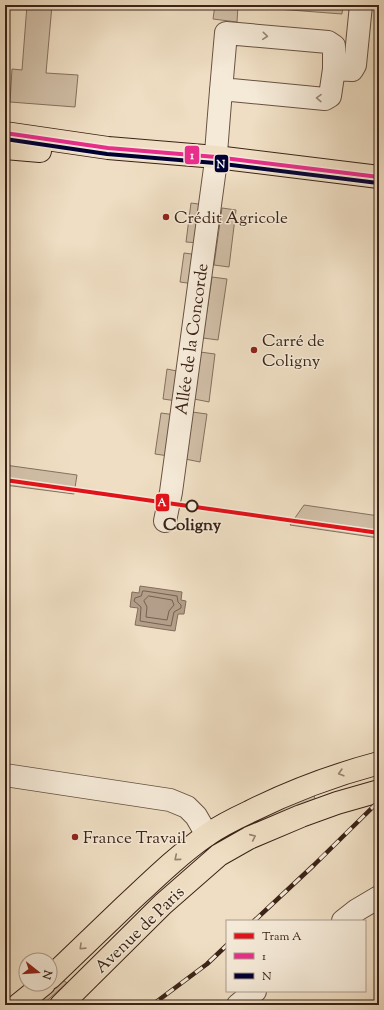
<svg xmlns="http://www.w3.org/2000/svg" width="384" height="1010" viewBox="0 0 384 1010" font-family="'Sorts Mill Goudy',serif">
	<rect width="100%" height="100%" fill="#efdec3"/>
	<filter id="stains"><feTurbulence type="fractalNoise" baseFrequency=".005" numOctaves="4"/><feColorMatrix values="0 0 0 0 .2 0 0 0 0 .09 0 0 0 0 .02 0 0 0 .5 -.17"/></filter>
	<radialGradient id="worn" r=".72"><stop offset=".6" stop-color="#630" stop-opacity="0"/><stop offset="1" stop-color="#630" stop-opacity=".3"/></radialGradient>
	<!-- green -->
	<path fill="#d0bea6" stroke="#86705e" d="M 27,5 L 52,5 L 46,73 L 78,75 L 75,107 L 10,102 L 12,69 L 22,70 Z
		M 215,5 L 343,5 L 342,14 L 238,6 L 237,22 L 213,19 Z
		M 191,203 L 206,205 L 201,243 L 186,242 Z
		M 222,208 L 236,210 L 229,267 L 214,265 Z
		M 184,253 L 199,255 L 194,284 L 180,282 Z
		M 212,277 L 227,279 L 218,340 L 203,338 Z
		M 200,352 L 215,354 L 209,402 L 194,399 Z
		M 167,369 L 182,372 L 177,401 L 163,399 Z
		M 192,412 L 207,414 L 200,462 L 185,459 Z
		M 161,413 L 176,415 L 169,456 L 155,454 Z
		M 5,465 L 77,475 L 74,494 L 5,485 Z
		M 304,505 L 379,516 L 379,538 L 290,525 Z
		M 313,792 L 316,802 L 257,826 L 254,817 Z
		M 63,980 L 67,983 L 42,1005 L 34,1005 Z"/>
	<!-- water -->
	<path fill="#b29e89" stroke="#826d5b" d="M 140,586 L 182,592 L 181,600 L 186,601 L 184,614 L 178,614 L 175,631 L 135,625 L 138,608 L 130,607 L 132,592 L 139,593 Z"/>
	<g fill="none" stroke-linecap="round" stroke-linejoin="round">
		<!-- shore -->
		<path stroke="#766050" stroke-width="1" d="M 143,591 L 145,591 L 177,596 L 178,602 L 181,605 L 181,608 L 174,612 L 171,626 L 140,621 L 141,607 L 134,601 L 135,598 L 141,596 Z
			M 149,596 L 172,600 L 174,605 L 169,611 L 167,620 L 146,617 L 147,607 L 144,601 Z"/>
		<!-- minor casing -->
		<g stroke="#685242" stroke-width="24">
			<path id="minor" d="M 334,69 L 352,70 L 355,65 L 361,5
				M 165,521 L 171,492 L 215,168 C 218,123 222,78 226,33 L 328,42 L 334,46 L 334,69 L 330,96 L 325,99 L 221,89
				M 5,775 L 170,800 L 187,807 L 196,816 L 207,835
				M 343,921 L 357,910 L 379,897
				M 238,1005 L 255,991"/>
		</g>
		<!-- major casing -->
		<g stroke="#3b2317" stroke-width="24">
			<path id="major" d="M 5,133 L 108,148 L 216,157 L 379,177
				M 5,148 L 40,151
				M 50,978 C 75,954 100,930 124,907 C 151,882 177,856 207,835 C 220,826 234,819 249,812 C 291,791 334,775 379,763
				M 18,1005 L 44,984
				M 61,1005 L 163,904 L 219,855 L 249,838 L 301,816 L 337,803 L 379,791"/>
		</g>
		<!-- minor -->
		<use href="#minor" stroke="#f5ead8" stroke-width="22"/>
		<!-- major -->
		<use href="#major" stroke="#efdec3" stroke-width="22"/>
		<!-- rail casing -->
		<g stroke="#3b2317" stroke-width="4.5">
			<path id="rail" d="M 254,921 L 314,865 L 379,801
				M 152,1005 L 207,964 L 227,945"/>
		</g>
		<!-- rail -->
		<use href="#rail" stroke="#f5ead8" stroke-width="3" stroke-dasharray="9" stroke-linecap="butt"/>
		<!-- bus-1 casing -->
		<g stroke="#f5ead8" stroke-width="7">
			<path id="bus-1" d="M 5,133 L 108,148 L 216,157 L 379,177"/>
		</g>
		<!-- bus-2 casing -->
		<g stroke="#f5ead8" stroke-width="7">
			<path id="bus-2" d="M 5,139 L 107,154 L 215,163 L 378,183"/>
		</g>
		<!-- bus-1 -->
		<use href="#bus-1" stroke="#e82e8b" stroke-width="4"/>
		<!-- bus-2 -->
		<use href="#bus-2" stroke="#003" stroke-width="4"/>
		<!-- tram-1 casing -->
		<g stroke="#f5ead8" stroke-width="7">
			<path id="tram-1" d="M 5,480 L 379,533"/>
		</g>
		<!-- tram-1 -->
		<use href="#tram-1" stroke="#e2121a" stroke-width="4"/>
	</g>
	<!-- one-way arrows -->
	<defs><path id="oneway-chevron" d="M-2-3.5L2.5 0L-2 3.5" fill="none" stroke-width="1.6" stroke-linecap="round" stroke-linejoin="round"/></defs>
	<g stroke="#988678">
		<use href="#oneway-chevron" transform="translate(265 36) rotate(5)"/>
		<use href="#oneway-chevron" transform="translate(319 98) rotate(-179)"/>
	</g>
	<g stroke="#95806d">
		<use href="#oneway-chevron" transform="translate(341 773) rotate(164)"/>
		<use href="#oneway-chevron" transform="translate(253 837) rotate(-24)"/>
		<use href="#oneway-chevron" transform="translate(177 858) rotate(140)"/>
		<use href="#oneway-chevron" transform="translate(82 947) rotate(136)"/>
	</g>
	<!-- markers -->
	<g fill="#8f2418" stroke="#f5ead8" stroke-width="1.5">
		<circle cx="166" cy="217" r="4"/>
		<circle cx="254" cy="350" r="4"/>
		<circle cx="75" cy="837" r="4"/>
	</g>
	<circle fill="#f5ead8" stroke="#3b2317" stroke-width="2" cx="192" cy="506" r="5.5"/>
	<g text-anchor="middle" stroke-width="3" stroke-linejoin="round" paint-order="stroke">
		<!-- poi labels -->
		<g font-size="17" fill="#3b2317" stroke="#f5ead8" text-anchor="start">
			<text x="174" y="223">Crédit Agricole</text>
			<text x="262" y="346">Carré de<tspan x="262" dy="20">Coligny</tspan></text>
			<text x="83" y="843">France Travail</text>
		</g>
		<!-- street labels -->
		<g font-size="17" fill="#3b2317" stroke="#f5ead8">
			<text transform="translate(191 339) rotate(-82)" y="6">Allée de la Concorde</text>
			<text transform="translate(139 929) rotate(-44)" y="6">Avenue de Paris</text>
		</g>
		<!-- stop labels -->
		<g font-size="17" font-weight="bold" fill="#3b2317" stroke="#f5ead8">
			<text x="192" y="530">Coligny</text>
		</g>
	</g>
	<g stroke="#f5ead8" stroke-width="1.5">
		<rect x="184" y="145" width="16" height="20" rx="4" fill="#e82e8b"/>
		<rect x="214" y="154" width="15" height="19" rx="4" fill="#003"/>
		<rect x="155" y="493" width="15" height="19" rx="4" fill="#e2121a"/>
	</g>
	<g font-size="11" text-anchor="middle" font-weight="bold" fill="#fff">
		<text x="192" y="159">1</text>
		<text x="221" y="168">N</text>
		<text x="162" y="506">A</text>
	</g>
	<!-- margin -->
	<rect width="384" height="1010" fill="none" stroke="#efdec3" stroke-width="20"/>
	<rect x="6" y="6" width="372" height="998" fill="none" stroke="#3b2317" stroke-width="2"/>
	<rect x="10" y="10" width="364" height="990" fill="none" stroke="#3b2317"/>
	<!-- legend -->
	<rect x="226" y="920" width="140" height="72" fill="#f5ead8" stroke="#ab9a8b"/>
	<rect x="234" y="933" width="20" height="6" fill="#e2121a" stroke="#ab9a8b"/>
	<text x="262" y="940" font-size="12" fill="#3b2317">Tram A</text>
	<rect x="234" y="953" width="20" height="6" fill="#e82e8b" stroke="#ab9a8b"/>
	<text x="262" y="960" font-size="12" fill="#3b2317">1</text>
	<rect x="234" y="973" width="20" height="6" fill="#000033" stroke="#ab9a8b"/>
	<text x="262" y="980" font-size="12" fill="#3b2317">N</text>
	<!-- north arrow -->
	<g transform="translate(38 972) rotate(107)"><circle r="19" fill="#f5ead8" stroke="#ab9a8b"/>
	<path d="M0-3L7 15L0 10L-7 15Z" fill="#8f2418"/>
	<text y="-6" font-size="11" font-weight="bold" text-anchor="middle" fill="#3b2317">N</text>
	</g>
	<rect width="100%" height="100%" filter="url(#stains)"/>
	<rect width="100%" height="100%" fill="url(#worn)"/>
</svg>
